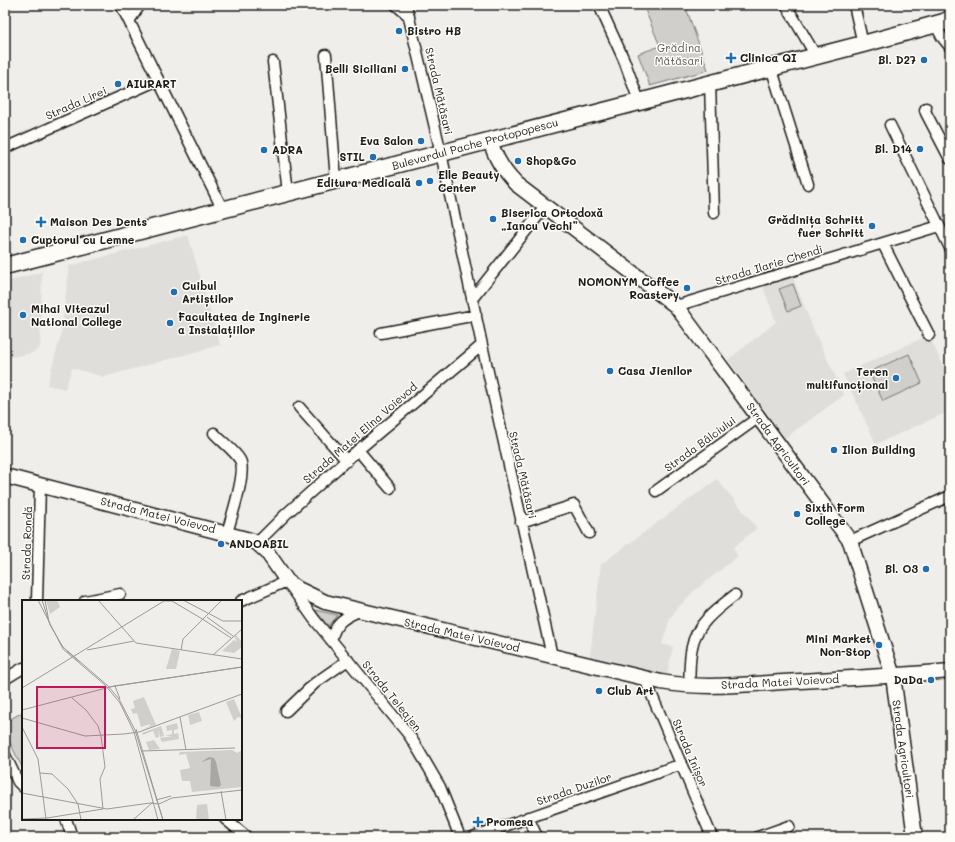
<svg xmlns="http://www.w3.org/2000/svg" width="955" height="842" viewBox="0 0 955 842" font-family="Mali,sans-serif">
	<rect width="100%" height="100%" fill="#f0eeea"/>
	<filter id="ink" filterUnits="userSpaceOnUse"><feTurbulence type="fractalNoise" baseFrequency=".025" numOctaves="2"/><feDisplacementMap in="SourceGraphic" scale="8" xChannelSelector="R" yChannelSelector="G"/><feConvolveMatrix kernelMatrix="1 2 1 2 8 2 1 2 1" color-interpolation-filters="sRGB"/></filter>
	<g filter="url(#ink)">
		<!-- built -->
		<path fill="#e0deda" d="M 188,235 L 220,345 L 104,377 L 72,368 L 65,389 L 47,385 L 61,335 L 69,266 Z
			M 42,272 L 40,348 L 32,353 L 7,358 L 5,370 L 5,282 Z
			M 792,275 L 812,326 L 844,395 L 785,438 L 728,360 L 776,322 L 762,284 Z
			M 929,335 L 950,382 L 950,411 L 876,444 L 843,374 Z
			M 717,479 L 757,528 L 733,548 L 738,556 L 693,592 L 675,611 L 670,619 L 662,644 L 673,647 L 666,679 L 589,663 L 601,564 Z"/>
		<!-- green -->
		<path fill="#d0cfcc" stroke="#767674" d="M 643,5 L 685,5 L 708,70 L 650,86 L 638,54 L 660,46 Z
			M 793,284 L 801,306 L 788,311 L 779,289 Z
			M 909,354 L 922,383 L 883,401 L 869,372 Z
			M 315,610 L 337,615 L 328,626 Z
			M 23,712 L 23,769 L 5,733 L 5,722 Z"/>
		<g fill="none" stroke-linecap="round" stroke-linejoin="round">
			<!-- street casing -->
			<g stroke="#1c1c1c" stroke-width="13">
				<path id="street" d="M 121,5 L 223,210
					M 396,5 L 409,16
					M 406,5 L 441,153 L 482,345 L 552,656
					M 599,5 L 624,60 L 639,101
					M 786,5 L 816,56
					M 854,5 L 863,44
					M 129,21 L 140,5
					M 935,24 L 942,37 L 950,47
					M 326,55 L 336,180
					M 273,62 L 288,193
					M 771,67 L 808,184
					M 710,83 L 714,213
					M 926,108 L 925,110 L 926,113 L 950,159
					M 890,125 L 950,248
					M 5,148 L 158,80
					M 883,244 L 929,335
					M 472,299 L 545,207
					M 676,306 L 939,226
					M 381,333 L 476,315
					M 299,407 L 347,461
					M 214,433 C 222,442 234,450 240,460 C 247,472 231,518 227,533
					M 358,450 L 390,488
					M 656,491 L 759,417
					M 521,522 L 574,505 L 589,533
					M 850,541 L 950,496
					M 257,543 L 286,514 L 358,450 L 482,345
					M 37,601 L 40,485
					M 85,601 L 120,594
					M 241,601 L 287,581 L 314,619 L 409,735 L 419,751 L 440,787 L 460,837
					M 331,640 C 336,622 343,618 359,611
					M 5,679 L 23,668
					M 645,679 L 712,837
					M 689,685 C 690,673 689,659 692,647 C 696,624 717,609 735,595
					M 286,711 L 315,683 L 348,660
					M 5,755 L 18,782 L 23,787
					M 528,817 L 537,837
					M 66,819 L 72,837
					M 225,819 L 247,837
					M 473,837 L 682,764
					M 758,837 L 789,826"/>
			</g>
			<!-- secondary casing -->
			<g stroke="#1c1c1c" stroke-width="17">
				<path id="secondary" d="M 490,140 C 495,158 503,171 516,184 L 676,306 L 850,541 L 893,676 L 915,837
					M 5,476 L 250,540 L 257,543 L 267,552 L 287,581 L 298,589 L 325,602 L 661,682 C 701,689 742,685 783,682 C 838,679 894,676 950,671"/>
			</g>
			<!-- primary casing -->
			<g stroke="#1c1c1c" stroke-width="19">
				<path id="primary" d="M 5,266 L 863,44 L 944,22 L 950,19"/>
			</g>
			<!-- street -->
			<use href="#street" stroke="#fdfcf7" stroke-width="10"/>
			<!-- secondary -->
			<use href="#secondary" stroke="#fdfcf7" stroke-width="14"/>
			<!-- primary -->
			<use href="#primary" stroke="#fdfcf7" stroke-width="16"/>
		</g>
	</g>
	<!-- markers -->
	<g fill="#1f6fb2" stroke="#fdfcf7" stroke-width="1.5">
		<circle cx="399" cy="31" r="4"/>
		<path d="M729 52h4v4h4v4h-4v4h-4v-4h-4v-4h4z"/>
		<circle cx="924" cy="60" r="4"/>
		<circle cx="405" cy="69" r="4"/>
		<circle cx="118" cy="84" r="4"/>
		<circle cx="421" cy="141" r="4"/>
		<circle cx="920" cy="149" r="4"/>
		<circle cx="264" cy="150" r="4"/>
		<circle cx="373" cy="157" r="4"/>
		<circle cx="518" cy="161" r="4"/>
		<circle cx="430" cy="181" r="4"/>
		<circle cx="419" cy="183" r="4"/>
		<circle cx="493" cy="219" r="4"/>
		<path d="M39 216h4v4h4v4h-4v4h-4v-4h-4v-4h4z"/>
		<circle cx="872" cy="226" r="4"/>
		<circle cx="23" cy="240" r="4"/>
		<circle cx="687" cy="288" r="4"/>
		<circle cx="174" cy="292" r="4"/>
		<circle cx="23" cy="315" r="4"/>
		<circle cx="170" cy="323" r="4"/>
		<circle cx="610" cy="371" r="4"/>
		<circle cx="896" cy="378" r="4"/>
		<circle cx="834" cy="450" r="4"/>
		<circle cx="797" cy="514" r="4"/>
		<circle cx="221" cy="544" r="4"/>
		<circle cx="926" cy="569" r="4"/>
		<circle cx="879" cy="645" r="4"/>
		<circle cx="931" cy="680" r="4"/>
		<circle cx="599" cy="691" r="4"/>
		<path d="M476 816h4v4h4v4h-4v4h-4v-4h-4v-4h4z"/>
	</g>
	<g text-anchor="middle" stroke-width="3" stroke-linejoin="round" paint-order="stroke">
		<!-- poi labels -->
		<g font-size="11" font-weight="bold" fill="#1c1c1c" stroke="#fdfcf7" text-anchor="start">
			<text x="407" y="35">Bistro HB</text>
			<text x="740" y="62">Clinica QI</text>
			<text x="916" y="64" text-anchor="end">Bl. D27</text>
			<text x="397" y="73" text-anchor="end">Belli Siciliani</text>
			<text x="126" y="88">AIURART</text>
			<text x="413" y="145" text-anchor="end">Eva Salon</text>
			<text x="912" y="153" text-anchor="end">Bl. D14</text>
			<text x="272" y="154">ADRA</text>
			<text x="365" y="161" text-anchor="end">STIL</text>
			<text x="526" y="165">Shop&amp;Go</text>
			<text x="438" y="179">Elle Beauty<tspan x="438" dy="13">Center</tspan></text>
			<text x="411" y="187" text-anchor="end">Editura Medicală</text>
			<text x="501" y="217">Biserica Ortodoxă<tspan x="501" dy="13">„Iancu Vechi”</tspan></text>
			<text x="864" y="224" text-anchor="end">Grădinița Schritt<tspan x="864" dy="13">fuer Schritt</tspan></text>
			<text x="50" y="226">Maison Des Dents</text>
			<text x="31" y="244">Cuptorul cu Lemne</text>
			<text x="679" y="286" text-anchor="end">NOMONYM Coffee<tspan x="679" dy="13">Roastery</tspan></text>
			<text x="182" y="290">Cuibul<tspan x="182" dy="13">Artiștilor</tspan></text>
			<text x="31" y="313">Mihai Viteazul<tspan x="31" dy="13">National College</tspan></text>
			<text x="178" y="321">Facultatea de Inginerie<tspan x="178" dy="13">a Instalațiilor</tspan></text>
			<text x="618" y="375">Casa Jienilor</text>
			<text x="888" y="376" text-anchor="end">Teren<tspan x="888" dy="13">multifuncțional</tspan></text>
			<text x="842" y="454">Ilion Building</text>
			<text x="805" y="512">Sixth Form<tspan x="805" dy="13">College</tspan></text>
			<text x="229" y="548">ANDOABIL</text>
			<text x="918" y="573" text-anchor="end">Bl. O3</text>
			<text x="871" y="643" text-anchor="end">Mini Market<tspan x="871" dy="13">Non-Stop</tspan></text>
			<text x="923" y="684" text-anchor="end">DaDa</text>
			<text x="607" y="695">Club Art</text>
			<text x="486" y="826">Promesa</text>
		</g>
		<!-- park labels -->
		<g font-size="11" fill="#5b5b5a" stroke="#fdfcf7">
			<text x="679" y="52">Grădina<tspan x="679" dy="13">Mătăsari</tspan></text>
		</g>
		<!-- street labels -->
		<g font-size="11" fill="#1c1c1c" stroke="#fdfcf7">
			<text transform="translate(439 91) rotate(77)" y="4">Strada Mătăsari</text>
			<text transform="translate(76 103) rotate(-24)" y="4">Strada Lirei</text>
			<text transform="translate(475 144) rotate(-15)" y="4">Bulevardul Pache Protopopescu</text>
			<text transform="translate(769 265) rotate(-17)" y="4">Strada Ilarie Chendi</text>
			<text transform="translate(360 433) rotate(-41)" y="4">Strada Matei Elina Voievod</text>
			<text transform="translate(700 444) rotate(-36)" y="4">Strada Bâlciului</text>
			<text transform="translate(778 444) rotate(54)" y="4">Strada Agricultori</text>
			<text transform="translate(523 475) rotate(77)" y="4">Strada Mătăsari</text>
			<text transform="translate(158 515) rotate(14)" y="4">Strada Matei Voievod</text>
			<text transform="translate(27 543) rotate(-88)" y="4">Strada Rondă</text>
			<text transform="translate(462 635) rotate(13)" y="4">Strada Matei Voievod</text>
			<text transform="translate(780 682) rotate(-3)" y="4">Strada Matei Voievod</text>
			<text transform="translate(392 696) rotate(51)" y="4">Strada Teleajen</text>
			<text transform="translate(903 749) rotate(82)" y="4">Strada Agricultori</text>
			<text transform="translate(690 753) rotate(67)" y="4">Strada Inișor</text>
			<text transform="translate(574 789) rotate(-19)" y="4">Strada Duzilor</text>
		</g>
	</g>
	<!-- overview -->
	<g transform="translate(22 600)">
		<rect width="220" height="220" fill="#f0eeea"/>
		<path d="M 24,0 L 35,0 L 38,7 L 28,14 ZM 214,35 L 220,42 L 220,47 L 212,53 L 200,51 L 212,40 L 215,42 L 212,36 ZM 150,49 L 158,51 L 154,69 L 144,69 ZM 122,97 L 134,125 L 119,130 L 128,126 L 128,124 L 119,127 L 115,113 L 111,114 L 109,109 L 113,108 L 111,101 ZM 212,99 L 220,118 L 216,117 L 212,121 L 204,102 ZM 177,112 L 180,121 L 168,125 L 166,115 ZM 155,123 L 156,129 L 152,130 L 152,134 L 156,133 L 157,139 L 140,142 L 138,138 L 151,136 L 143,136 L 150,134 L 150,130 L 145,131 L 144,126 ZM 139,126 L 142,136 L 138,137 L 136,129 L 137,137 L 134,138 L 131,131 L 121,135 L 120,133 ZM 132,140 L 138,149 L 127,150 L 124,142 ZM 210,150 L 215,153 L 220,150 L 220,187 L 170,192 L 168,181 L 160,181 L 158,170 L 168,168 L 164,154 L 157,155 L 158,152 ZM 185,204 L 187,220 L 174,220 L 175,205 Z" fill="#d0cfcc"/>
		<path d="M 187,157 L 192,158 L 194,162 L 199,185 L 197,187 L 188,186 L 189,159 L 179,162 Z" fill="#a8a7a3"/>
		<path fill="none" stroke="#9b9a98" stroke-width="1" d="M 16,0 L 41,49 L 83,85 L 98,103 L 112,132 L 136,220M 20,0 L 28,25 L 41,47 L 86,86 L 97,99 L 113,130 L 141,220M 23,0 L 27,22M 76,0 L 114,43 L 220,59M 161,0 L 201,21 L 220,21M 185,17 L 211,36M 182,20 L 209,38M 65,50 L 112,41M 159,50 L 161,39 L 200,0M 45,51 L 58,62M 191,55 L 220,29M 93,86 L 98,99M 87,87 L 220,67M 0,88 L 142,1 L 150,1 L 182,20M 0,110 L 92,86 L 220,67M 158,117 L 164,150M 0,118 L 63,136 L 102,134 L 117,132 L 220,94M 0,127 L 16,159 L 24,219M 114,129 L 141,220M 120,151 L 213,148M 18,173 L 30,174 L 46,189 L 56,204 L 59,220M 199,191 L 204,220M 0,193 L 85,209 L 128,203 L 137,204 L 150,198 L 220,190M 134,200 L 149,196M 0,219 L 25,218 L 81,209 L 78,179 L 83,167 L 79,136 L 76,126 L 64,110 L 50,98M 111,220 L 131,202"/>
		<path fill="#c2185b" fill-opacity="0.15" stroke="#c2185b" stroke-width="2" d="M 15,87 L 83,87 L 83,148 L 15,148 Z"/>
		<rect width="220" height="220" fill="none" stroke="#1c1c1c" stroke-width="2"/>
	</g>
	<!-- margin -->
	<rect width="955" height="842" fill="none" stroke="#fdfcf7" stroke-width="20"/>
	<rect x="10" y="10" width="935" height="822" fill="none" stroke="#1c1c1c" stroke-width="1.5" filter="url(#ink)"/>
</svg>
